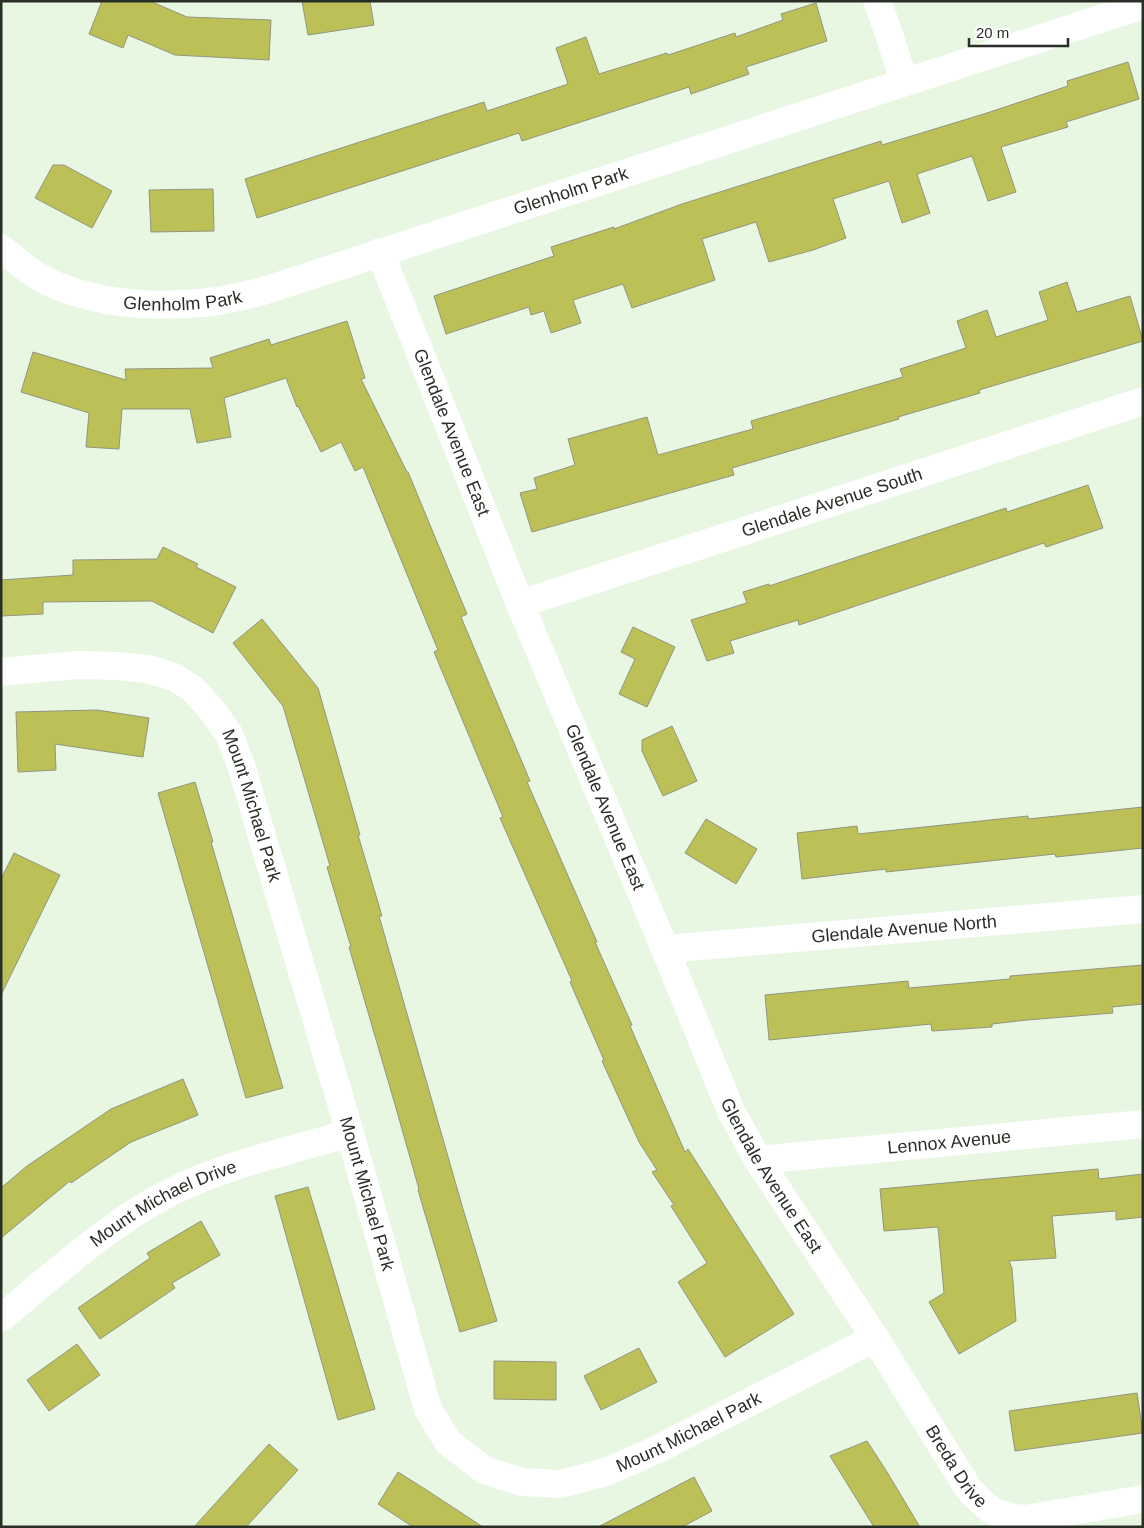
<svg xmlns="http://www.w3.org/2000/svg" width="1144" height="1528" viewBox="0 0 1144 1528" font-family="Arial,sans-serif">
	<rect width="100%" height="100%" fill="#e7f7e1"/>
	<!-- building -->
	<path fill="#bcc057" stroke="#93957e" d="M 102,1 L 150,1 L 187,17 L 271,20 L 269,60 L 175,55 L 128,35 L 123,48 L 89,34 Z
		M 302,1 L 370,1 L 374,25 L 308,35 Z
		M 816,3 L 827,41 L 746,67 L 749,74 L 691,94 L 689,87 L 522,141 L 519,133 L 257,218 L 245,179 L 484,102 L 487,111 L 568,84 L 556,48 L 586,37 L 599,74 L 667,53 L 668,55 L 735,33 L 736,37 L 783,20 L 781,14 Z
		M 1128,62 L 1139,99 L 1066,122 L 1068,127 L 1001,147 L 1016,192 L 988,201 L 972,156 L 917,174 L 930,213 L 902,223 L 889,181 L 833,199 L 846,238 L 813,250 L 769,262 L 756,222 L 702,239 L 715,280 L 632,308 L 623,284 L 573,300 L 581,323 L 551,333 L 544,311 L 531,315 L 529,307 L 446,334 L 434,296 L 554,256 L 551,247 L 614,227 L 614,229 L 682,204 L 881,141 L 882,145 L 987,113 L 1068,86 L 1067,81 Z
		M 53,165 L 64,165 L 112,191 L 92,228 L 35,198 Z
		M 213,189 L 214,231 L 151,232 L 149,190 Z
		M 1067,282 L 1077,312 L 1130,296 L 1143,341 L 979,390 L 980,393 L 898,417 L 899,419 L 732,468 L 734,475 L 532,532 L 520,493 L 537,489 L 534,478 L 575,465 L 568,439 L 647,417 L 658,455 L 753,429 L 751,421 L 903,377 L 900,369 L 966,348 L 957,321 L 987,310 L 996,337 L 1048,320 L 1039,292 Z
		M 347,321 L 365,378 L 361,379 L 407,472 L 408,472 L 467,614 L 461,617 L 530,781 L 527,782 L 597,942 L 595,942 L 632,1025 L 630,1026 L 685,1152 L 688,1149 L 794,1314 L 725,1357 L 678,1282 L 707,1263 L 671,1206 L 674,1205 L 652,1172 L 657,1170 L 639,1142 L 602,1061 L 604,1060 L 570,982 L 572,981 L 500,818 L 503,817 L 434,652 L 438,650 L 363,467 L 355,471 L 341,442 L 321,452 L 298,406 L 297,407 L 286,378 L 224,398 L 231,437 L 197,443 L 190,409 L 122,409 L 119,449 L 86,447 L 89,413 L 21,392 L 33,352 L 126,380 L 125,369 L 213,368 L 210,358 L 269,339 L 271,345 Z
		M 1088,485 L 1103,528 L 1046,547 L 1044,543 L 799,625 L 798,620 L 730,641 L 734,653 L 707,661 L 691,620 L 747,603 L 743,592 L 769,584 L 769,586 L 1006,508 L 1007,512 Z
		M 163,547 L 198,564 L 196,567 L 236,587 L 213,633 L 152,601 L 43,602 L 43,614 L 1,616 L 1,580 L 73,575 L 73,560 L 157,559 Z
		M 262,619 L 318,688 L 360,835 L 358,835 L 382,916 L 379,916 L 463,1209 L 497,1321 L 460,1332 L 418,1190 L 419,1189 L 396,1108 L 349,947 L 351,947 L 327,867 L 330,866 L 283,706 L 233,643 Z
		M 633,627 L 675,647 L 647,707 L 619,694 L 635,659 L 621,652 Z
		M 97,710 L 149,718 L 143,757 L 55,744 L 56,770 L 18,772 L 16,712 Z
		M 672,726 L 697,781 L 663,796 L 642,751 L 642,740 Z
		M 195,782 L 213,842 L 211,842 L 283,1088 L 246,1098 L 158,793 Z
		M 1143,807 L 1143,848 L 1056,857 L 1055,854 L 886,872 L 886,869 L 802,879 L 797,833 L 857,826 L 858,834 L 1028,816 L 1028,819 Z
		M 706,819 L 757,849 L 736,884 L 685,853 Z
		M 14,853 L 60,875 L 1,995 L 1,879 Z
		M 1143,965 L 1143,1004 L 1112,1007 L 1113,1013 L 1027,1020 L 992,1024 L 992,1027 L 932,1031 L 931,1024 L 769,1040 L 765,995 L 908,981 L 909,988 L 1010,979 L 1010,976 Z
		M 183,1079 L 198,1115 L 131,1142 L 71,1183 L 70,1181 L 1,1238 L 1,1188 L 27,1166 L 111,1109 Z
		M 1098,1169 L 1099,1179 L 1143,1174 L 1143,1217 L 1116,1220 L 1116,1211 L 1052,1216 L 1056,1258 L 1009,1261 L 1012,1268 L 1016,1321 L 959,1354 L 929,1302 L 944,1293 L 938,1227 L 884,1231 L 880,1189 Z
		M 308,1187 L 375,1409 L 338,1420 L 275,1196 Z
		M 201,1221 L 220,1255 L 172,1283 L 175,1288 L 100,1339 L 78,1308 L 150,1258 L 147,1253 Z
		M 77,1344 L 100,1375 L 49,1411 L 27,1380 Z
		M 639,1348 L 657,1382 L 601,1410 L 584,1376 Z
		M 494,1361 L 556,1362 L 556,1400 L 494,1399 Z
		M 1137,1393 L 1143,1433 L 1015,1451 L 1009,1411 Z
		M 867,1441 L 887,1472 L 920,1527 L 874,1527 L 830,1456 Z
		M 269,1444 L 298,1470 L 246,1527 L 194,1527 Z
		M 398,1472 L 425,1489 L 483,1527 L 413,1527 L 378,1504 Z
		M 694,1477 L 712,1511 L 682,1527 L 598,1527 Z"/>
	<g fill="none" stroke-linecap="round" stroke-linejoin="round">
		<!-- minor -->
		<g stroke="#fff" stroke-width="28">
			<path d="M 877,1 L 888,31 L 904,82"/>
			<path id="s1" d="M 1,248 C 18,262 35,277 55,285 C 106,306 164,308 218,301 C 232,299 246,295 260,292 L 1143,5"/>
			<path id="s2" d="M 380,252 L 520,604 L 665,949 L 731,1111 L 758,1160 L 875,1338 L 968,1488 C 988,1510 995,1516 1025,1519 L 1143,1499"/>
			<path id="s3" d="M 520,604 L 1143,401"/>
			<path id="s4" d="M 1,672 L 76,665 L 117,666 L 148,669 L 174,677 L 193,689 L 211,709 L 229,734 L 241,765 L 350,1133 L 428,1409 L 448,1442 L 484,1470 L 522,1482 L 561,1484 L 606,1472 L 658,1449 L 875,1338"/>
			<path id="s5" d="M 665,949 L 1143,909"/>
			<path id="s6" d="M 758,1160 L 1143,1124"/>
			<path id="s7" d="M 1,1318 C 55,1274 107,1225 169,1193 C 226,1164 290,1151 350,1133"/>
		</g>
	</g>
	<g text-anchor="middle" stroke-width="5" stroke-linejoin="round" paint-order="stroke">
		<!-- street labels -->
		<g font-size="18" fill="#292f27" stroke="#fff">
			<text dy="6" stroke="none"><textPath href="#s1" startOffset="601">Glenholm Park</textPath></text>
			<text dy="6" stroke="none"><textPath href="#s1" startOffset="196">Glenholm Park</textPath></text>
			<text dy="6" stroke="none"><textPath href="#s2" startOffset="194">Glendale Avenue East</textPath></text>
			<text dy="6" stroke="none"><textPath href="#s3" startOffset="328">Glendale Avenue South</textPath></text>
			<text dy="6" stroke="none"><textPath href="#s4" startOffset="330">Mount Michael Park</textPath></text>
			<text dy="6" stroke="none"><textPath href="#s2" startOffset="599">Glendale Avenue East</textPath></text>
			<text dy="6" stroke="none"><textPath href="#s5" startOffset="240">Glendale Avenue North</textPath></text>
			<text dy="6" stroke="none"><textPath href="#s6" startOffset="192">Lennox Avenue</textPath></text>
			<text dy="6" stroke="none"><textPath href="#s2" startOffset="1004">Glendale Avenue East</textPath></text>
			<text dy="6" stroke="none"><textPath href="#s4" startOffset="735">Mount Michael Park</textPath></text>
			<text dy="6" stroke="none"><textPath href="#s7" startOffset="200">Mount Michael Drive</textPath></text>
			<text dy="6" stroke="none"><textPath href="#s4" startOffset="1260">Mount Michael Park</textPath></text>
			<text dy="6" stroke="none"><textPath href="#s2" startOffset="1349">Breda Drive</textPath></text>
		</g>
	</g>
	<!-- border -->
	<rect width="1144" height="1528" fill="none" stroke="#292f27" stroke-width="5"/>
	<!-- scale -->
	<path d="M969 38v8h99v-8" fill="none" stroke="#292f27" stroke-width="2.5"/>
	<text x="976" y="38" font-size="15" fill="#292f27" stroke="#ffffff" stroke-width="4" paint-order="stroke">20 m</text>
</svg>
